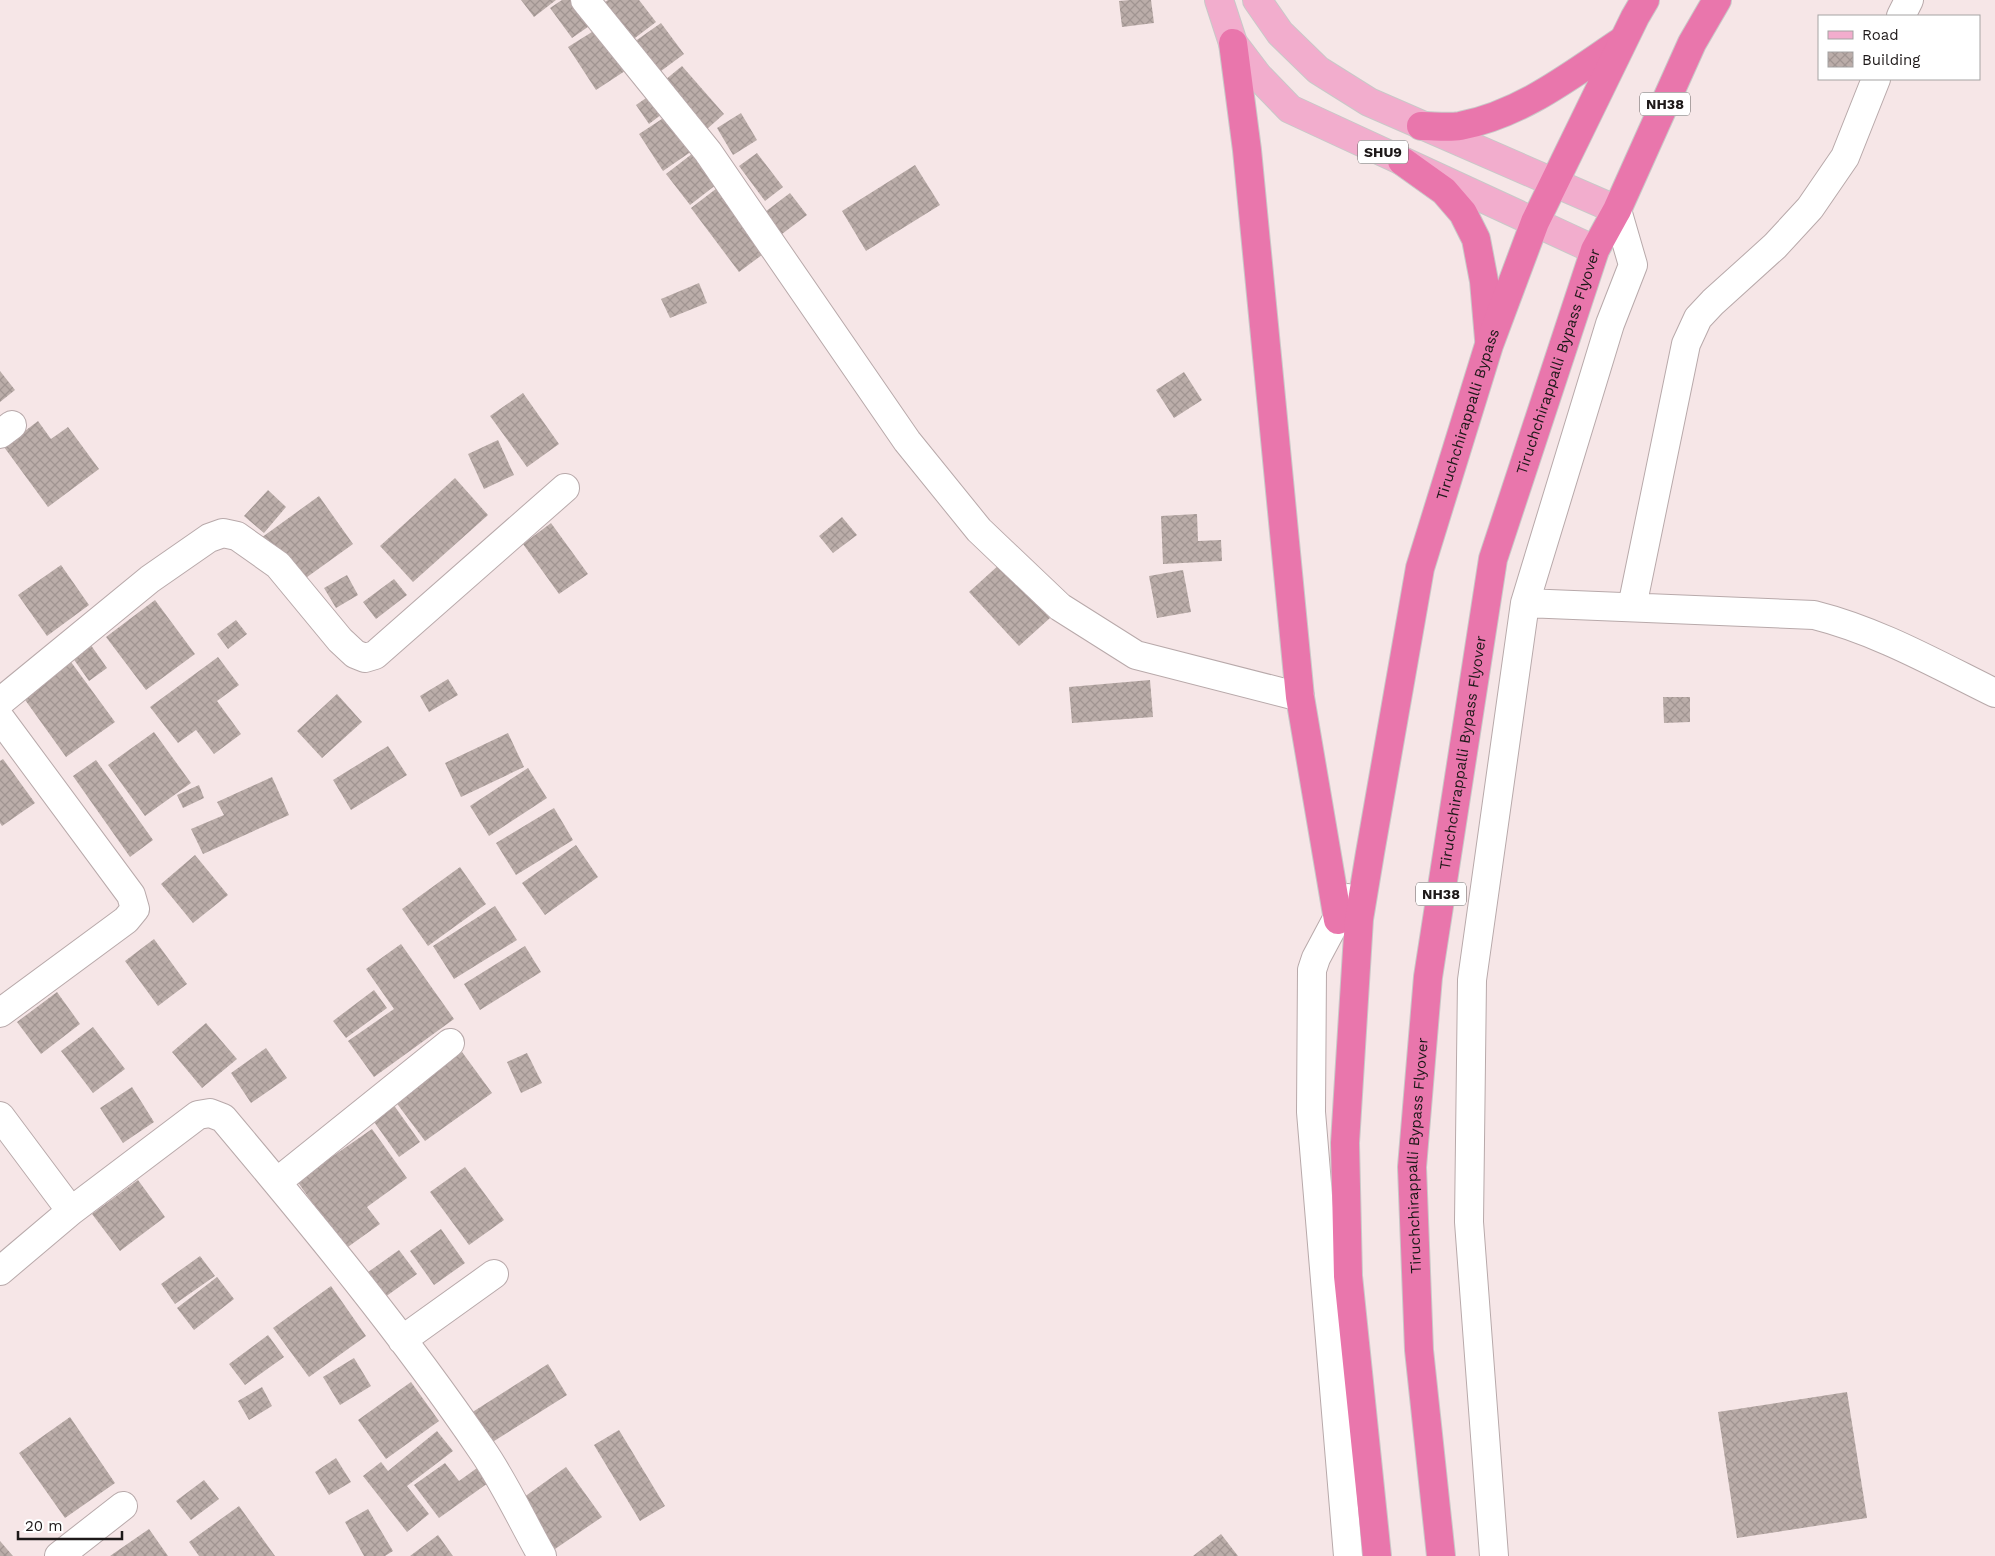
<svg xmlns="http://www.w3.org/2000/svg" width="1995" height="1556" viewBox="0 0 1995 1556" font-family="'Work Sans',sans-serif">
	<defs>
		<pattern id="building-cross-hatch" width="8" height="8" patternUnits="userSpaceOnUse" patternTransform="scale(1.25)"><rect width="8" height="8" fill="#bbada9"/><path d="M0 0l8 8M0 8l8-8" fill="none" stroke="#a09491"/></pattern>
	</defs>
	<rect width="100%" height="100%" fill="#f6e6e7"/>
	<!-- building -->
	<path fill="url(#building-cross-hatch)" d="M 521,0 L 556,0 L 534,17 Z
		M 562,0 L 579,0 L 595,22 L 572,38 L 550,8 Z
		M 608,0 L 639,0 L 656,22 L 631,41 L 602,4 Z
		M 1130,0 L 1151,0 L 1154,23 L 1122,27 L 1119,1 Z
		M 661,23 L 684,54 L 657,74 L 634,42 Z
		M 600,27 L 628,69 L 596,90 L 568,47 Z
		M 682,66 L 724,114 L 707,129 L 665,80 Z
		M 649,96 L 662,114 L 649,124 L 636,105 Z
		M 741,113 L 757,140 L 733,155 L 717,128 Z
		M 668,115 L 692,151 L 663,171 L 639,134 Z
		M 697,150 L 721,181 L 690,205 L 666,174 Z
		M 757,153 L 783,187 L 765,201 L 739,166 Z
		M 915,165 L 940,205 L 866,251 L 842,211 Z
		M 721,185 L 770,249 L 739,272 L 691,208 Z
		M 790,193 L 807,215 L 782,234 L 765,212 Z
		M 699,283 L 707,303 L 670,318 L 661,299 Z
		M 0,371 L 15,390 L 0,402 Z
		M 1184,372 L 1202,400 L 1174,418 L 1156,390 Z
		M 523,393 L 559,444 L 527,467 L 490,416 Z
		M 38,421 L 51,439 L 68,427 L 99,469 L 48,507 L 4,447 Z
		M 498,440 L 514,475 L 484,489 L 468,454 Z
		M 455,478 L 488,515 L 413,582 L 380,546 Z
		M 268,490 L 286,507 L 264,533 L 244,516 Z
		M 319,496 L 353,544 L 296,585 L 261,538 Z
		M 1197,514 L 1198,541 L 1221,540 L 1222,561 L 1163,564 L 1161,516 Z
		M 842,517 L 857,535 L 833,553 L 819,536 Z
		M 551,523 L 588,574 L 559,594 L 523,544 Z
		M 1000,564 L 1050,618 L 1019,646 L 969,592 Z
		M 61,565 L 89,605 L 47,636 L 18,595 Z
		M 1183,570 L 1191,612 L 1157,618 L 1149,576 Z
		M 347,575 L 358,595 L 336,608 L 324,588 Z
		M 394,579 L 407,595 L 376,619 L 363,602 Z
		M 155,600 L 195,654 L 146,690 L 106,637 Z
		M 236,620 L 247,634 L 228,649 L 217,634 Z
		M 88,641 L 107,668 L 89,681 L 70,654 Z
		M 218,657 L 239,685 L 217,701 L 241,734 L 214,754 L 196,730 L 178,743 L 150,707 Z
		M 71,662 L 115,722 L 66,757 L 23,697 Z
		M 448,679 L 458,695 L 429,712 L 420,696 Z
		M 1150,680 L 1153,717 L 1072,723 L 1069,687 Z
		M 337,694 L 362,722 L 322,758 L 297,731 Z
		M 1663,697 L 1690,697 L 1690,722 L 1664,723 Z
		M 154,732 L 191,783 L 145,816 L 108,765 Z
		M 508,733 L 524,767 L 461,797 L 445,763 Z
		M 388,746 L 407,775 L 351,810 L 333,780 Z
		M 3,759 L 35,803 L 2,826 L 0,823 L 0,761 Z
		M 96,760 L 153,840 L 130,857 L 73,776 Z
		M 528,768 L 547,798 L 489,836 L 470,806 Z
		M 272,777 L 289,815 L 203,854 L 191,829 L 224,815 L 217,802 Z
		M 199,785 L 204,798 L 183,808 L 177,795 Z
		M 554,808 L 573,840 L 516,875 L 496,843 Z
		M 576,845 L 598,877 L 545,915 L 522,883 Z
		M 195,855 L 228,895 L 193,923 L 161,884 Z
		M 460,867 L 486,904 L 428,946 L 402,909 Z
		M 495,906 L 517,940 L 454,979 L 433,946 Z
		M 154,939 L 187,984 L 158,1006 L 125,961 Z
		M 401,944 L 454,1019 L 374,1077 L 348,1041 L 394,1009 L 366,969 Z
		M 525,946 L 541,972 L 480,1010 L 464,984 Z
		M 374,990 L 387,1008 L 346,1038 L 333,1021 Z
		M 57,992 L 80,1024 L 41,1054 L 17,1022 Z
		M 206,1023 L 237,1059 L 202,1088 L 172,1052 Z
		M 93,1027 L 125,1069 L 93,1093 L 61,1051 Z
		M 266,1048 L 287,1078 L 251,1103 L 231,1073 Z
		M 462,1052 L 492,1093 L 425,1141 L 395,1101 Z
		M 527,1053 L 542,1083 L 521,1093 L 507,1062 Z
		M 132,1087 L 154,1122 L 123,1143 L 100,1108 Z
		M 393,1104 L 420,1142 L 399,1157 L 372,1119 Z
		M 372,1129 L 407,1178 L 367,1207 L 380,1224 L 345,1249 L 297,1181 Z
		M 465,1167 L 504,1220 L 469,1245 L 430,1192 Z
		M 138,1180 L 165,1217 L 120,1251 L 92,1214 Z
		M 441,1229 L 465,1263 L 434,1285 L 410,1251 Z
		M 399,1250 L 417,1274 L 381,1300 L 364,1275 Z
		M 200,1256 L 215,1276 L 175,1304 L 161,1284 Z
		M 217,1277 L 234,1299 L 194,1330 L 177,1308 Z
		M 331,1286 L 366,1336 L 309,1377 L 273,1328 Z
		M 268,1335 L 284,1357 L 245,1385 L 229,1364 Z
		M 354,1358 L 371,1386 L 340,1405 L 323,1377 Z
		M 548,1364 L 567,1395 L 491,1443 L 471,1413 Z
		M 411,1382 L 439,1421 L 386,1459 L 358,1420 Z
		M 262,1387 L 272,1406 L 249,1420 L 238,1401 Z
		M 1847,1392 L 1867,1518 L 1737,1538 L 1718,1412 Z
		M 70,1417 L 115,1483 L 65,1518 L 19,1453 Z
		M 619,1430 L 665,1506 L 640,1521 L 594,1445 Z
		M 437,1431 L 453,1451 L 407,1486 L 429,1514 L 407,1532 L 363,1476 L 381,1462 L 388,1471 Z
		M 336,1458 L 351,1482 L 329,1495 L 315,1472 Z
		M 445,1463 L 459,1481 L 477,1468 L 488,1483 L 439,1518 L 414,1485 Z
		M 566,1467 L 602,1517 L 555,1549 L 520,1500 Z
		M 204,1480 L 219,1499 L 191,1520 L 176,1501 Z
		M 239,1506 L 275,1556 L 199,1556 L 189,1542 Z
		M 368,1509 L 393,1551 L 385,1556 L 364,1556 L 345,1522 Z
		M 149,1529 L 168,1556 L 110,1556 Z
		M 1221,1534 L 1238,1556 L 1193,1556 Z
		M 438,1535 L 453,1556 L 410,1556 Z
		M 0,1541 L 13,1556 L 0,1556 Z"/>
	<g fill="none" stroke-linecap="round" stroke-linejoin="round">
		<!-- minor casing -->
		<g stroke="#b8a9aa" stroke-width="30">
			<path id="minor" d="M 585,0 L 708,152 L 907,441 L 979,530 L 1060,607 L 1136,655 L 1300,697
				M 1901,16 L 1909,0
				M 0,434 L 12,425
				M 1525,603 L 1814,615 C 1878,631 1936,664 1995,693
				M 1632,607 L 1686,344 L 1698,318 L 1713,302 L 1775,246 L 1810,208 L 1845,157 L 1876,79
				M 0,702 L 150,579 L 209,538 L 223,533 L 237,536 L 278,565 L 340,640 L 355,654 L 365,658 L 375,655 L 565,488
				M 0,718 L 131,895 L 135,909 L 126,920 L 0,1013
				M 1348,898 L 1316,958 L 1312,970 L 1311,1112 L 1348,1556
				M 0,1116 L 71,1211 L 0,1271
				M 277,1182 L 450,1043
				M 71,1211 L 198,1115 L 210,1113 L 223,1118 C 313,1225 403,1334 482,1450 C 505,1483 522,1521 542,1556
				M 402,1340 L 494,1274
				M 59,1556 L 123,1506
				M 1494,1556 L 1469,1222 L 1472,980 L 1525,603 L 1610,324 L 1633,265 L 1617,210"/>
		</g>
		<!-- major casing -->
		<g stroke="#c9c8c8" stroke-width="30">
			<path id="major" d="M 1219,0 L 1233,43 L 1258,76 L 1290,109 L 1595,250
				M 1257,0 L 1280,33 L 1318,70 L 1369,102 L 1617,210"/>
		</g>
		<!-- highway casing -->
		<g stroke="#c9c8c8" stroke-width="30">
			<g id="highway">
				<path d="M 1233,43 L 1247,150 L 1300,697 L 1338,920"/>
				<path d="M 1421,126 C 1434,126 1448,128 1460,126 C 1522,114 1571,75 1622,41"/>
				<path d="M 1402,161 L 1444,191 L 1463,213 L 1476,239 L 1484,281 L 1489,339"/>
				<path id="s1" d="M 1377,1556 L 1348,1276 L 1345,1143 L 1359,919 L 1370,853 L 1420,568 L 1489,345 L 1535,222 L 1635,17 L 1645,0"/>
				<path id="s2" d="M 1441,1556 L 1419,1350 L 1412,1167 L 1428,977 L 1493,559 L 1595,250 L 1617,210 L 1692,43 L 1717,0"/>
			</g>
		</g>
		<!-- minor -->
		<use href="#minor" stroke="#fff" stroke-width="28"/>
		<!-- major -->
		<use href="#major" stroke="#f2adcd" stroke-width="28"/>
		<!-- highway -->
		<use href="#highway" stroke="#e976ac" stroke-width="28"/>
	</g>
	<g text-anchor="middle" stroke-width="4" stroke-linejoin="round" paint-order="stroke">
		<!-- shield labels -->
		<g fill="#fff" stroke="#625e5e" stroke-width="1">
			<rect x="1640" y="92.5" width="50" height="23" rx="4"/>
			<rect x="1358" y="140.5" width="50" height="23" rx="4"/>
			<rect x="1416" y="882.5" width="50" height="23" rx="4"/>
		</g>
		<g font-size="14" font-weight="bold" fill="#1e1919">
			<text x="1665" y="109">NH38</text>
			<text x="1383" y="157">SHU9</text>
			<text x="1441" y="899">NH38</text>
		</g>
		<!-- street labels -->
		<g font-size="15" fill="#1e1919" stroke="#fff">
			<text dy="5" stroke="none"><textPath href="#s2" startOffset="1212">Tiruchchirappalli Bypass Flyover</textPath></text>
			<text dy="5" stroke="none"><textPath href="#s1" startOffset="1156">Tiruchchirappalli Bypass</textPath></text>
			<text dy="5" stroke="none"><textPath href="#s2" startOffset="808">Tiruchchirappalli Bypass Flyover</textPath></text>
			<text dy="5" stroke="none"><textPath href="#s2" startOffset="402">Tiruchchirappalli Bypass Flyover</textPath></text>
		</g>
	</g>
	<!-- legend -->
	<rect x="1818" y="15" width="162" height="65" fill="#ffffff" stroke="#a5a3a3"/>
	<rect x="1828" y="31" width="25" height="8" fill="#f2adcd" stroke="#a5a3a3"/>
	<text x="1862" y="40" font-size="15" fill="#1e1919">Road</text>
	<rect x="1828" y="52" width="25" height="15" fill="url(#building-cross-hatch)" stroke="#a5a3a3"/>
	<text x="1862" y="65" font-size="15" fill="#1e1919">Building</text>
	<!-- scale -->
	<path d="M18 1531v8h104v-8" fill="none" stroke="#1e1919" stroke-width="2.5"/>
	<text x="25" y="1531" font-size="15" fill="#1e1919" stroke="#ffffff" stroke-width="4" paint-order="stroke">20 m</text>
</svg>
